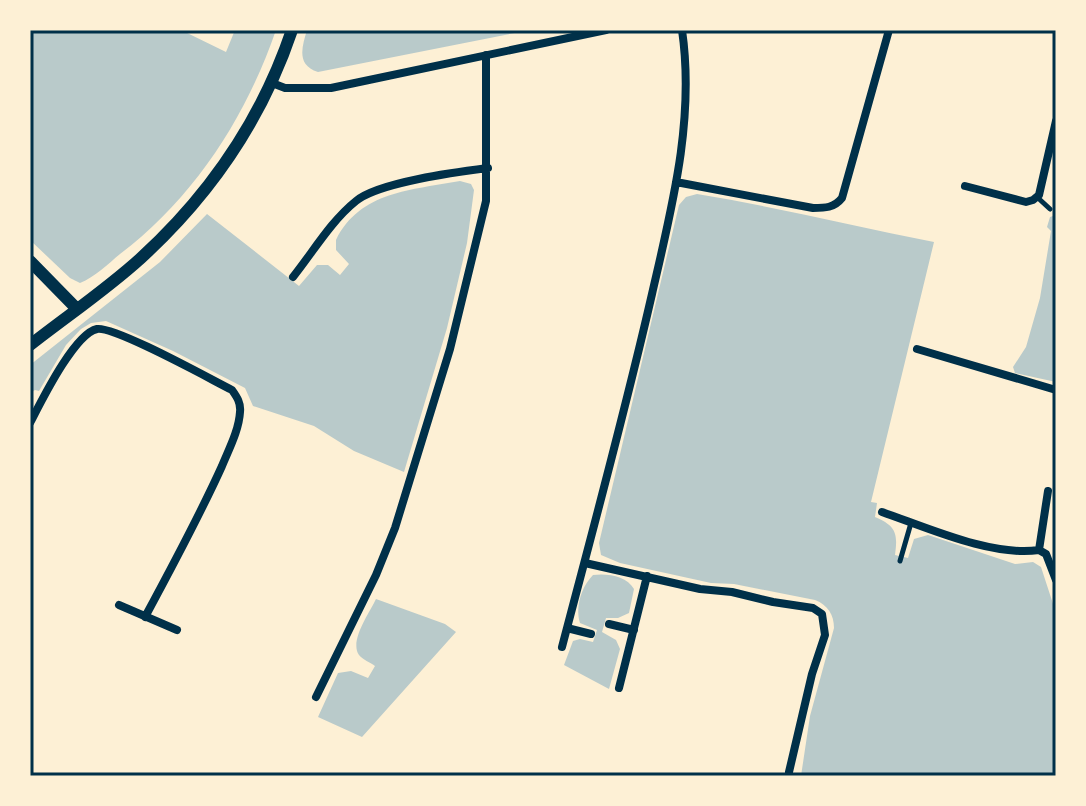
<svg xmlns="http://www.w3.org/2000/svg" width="1086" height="806" viewBox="0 0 1086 806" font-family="'Nunito Sans',sans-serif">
	<rect width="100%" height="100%" fill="#fdf0d5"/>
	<!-- green -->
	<path fill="#b9caca" d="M 30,30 L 181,30 L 226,52 L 235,30 L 276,30 C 246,117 194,198 120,254 C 108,264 95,277 80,283 L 70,278 L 30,240 Z
		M 307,30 L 530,30 L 318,72 C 296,65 302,47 307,30 Z
		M 460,181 L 471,184 L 474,190 L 467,243 L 447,328 L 404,472 L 354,451 L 314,426 L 253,406 L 245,388 L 173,351 L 106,321 L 91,323 L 81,329 L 66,345 L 39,391 L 35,390 L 30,393 L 30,365 L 160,262 L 207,214 L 299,286 L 317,265 L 328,265 L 340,275 L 349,264 L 336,250 L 336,240 C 360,191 412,190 460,181 Z
		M 697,194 C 776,207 854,226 934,242 L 871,502 L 877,503 L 875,517 C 896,526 898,533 895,555 L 908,558 L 914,539 L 928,535 L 1015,564 L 1033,562 L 1041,567 L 1056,613 L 1056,776 L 801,776 L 810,716 L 834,628 C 834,615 828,605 815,600 L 734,584 L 711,583 L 620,563 L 601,555 L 599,543 L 679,205 L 686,197 Z
		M 1056,215 L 1056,382 L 1015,373 L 1013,367 L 1026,347 L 1040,298 L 1051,231 L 1047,227 L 1050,217 Z
		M 593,575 C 607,573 627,576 634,589 L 629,613 L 618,618 L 606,618 L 602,632 L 616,640 L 620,649 L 609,689 L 564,665 L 573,641 L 580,639 L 593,642 L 597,630 L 580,623 C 575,608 581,587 593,575 Z
		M 376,599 L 445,624 L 456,632 L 362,737 L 318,717 L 338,673 L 351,671 L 368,678 L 375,666 C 371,663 362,659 359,655 C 349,641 370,612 376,599 Z"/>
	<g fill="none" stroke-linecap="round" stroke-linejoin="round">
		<!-- service -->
		<path stroke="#003049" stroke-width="5" d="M 1037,197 L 1050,209
			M 900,561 L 911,523"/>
		<!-- minor -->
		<path stroke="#003049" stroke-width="8" d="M 272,83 L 285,88 L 331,88 L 606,30
			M 676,182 L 813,208 C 825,208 834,208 842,198 L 889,30
			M 965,186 L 1026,202 L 1033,200 L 1039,195 L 1056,121
			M 293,277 C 313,252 331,221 356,201 C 379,182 457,172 488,168
			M 917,349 L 1056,390
			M 30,423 C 41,402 74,334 97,329 C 115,326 210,379 232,390 C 237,397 241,403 240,412 C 239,430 229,449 222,466 C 199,517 172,567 145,617
			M 1048,491 L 1039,550 L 1046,554 L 1056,580
			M 882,512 C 928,528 992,557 1039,550
			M 585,563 L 700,589 L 732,592 L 773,602 L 813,608 L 822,614 L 825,635 L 812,674 L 789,772
			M 119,605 L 177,630
			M 609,624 L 634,630
			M 567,628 L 591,634
			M 562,647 C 593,529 625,412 652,294 C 672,207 695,119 682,30
			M 619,688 L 647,576
			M 316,697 L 376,575 L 395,528 L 450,349 L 486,201 L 486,55"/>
		<!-- tertiary -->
		<path stroke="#003049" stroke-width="12" d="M 30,261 L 76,308
			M 30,345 C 67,316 107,289 141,258 C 211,194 262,119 292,30"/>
	</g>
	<!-- border -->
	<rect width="1086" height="806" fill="none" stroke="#fdf0d5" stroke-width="64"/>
	<rect x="32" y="32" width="1022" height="742" fill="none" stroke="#003049" stroke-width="3"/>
</svg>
